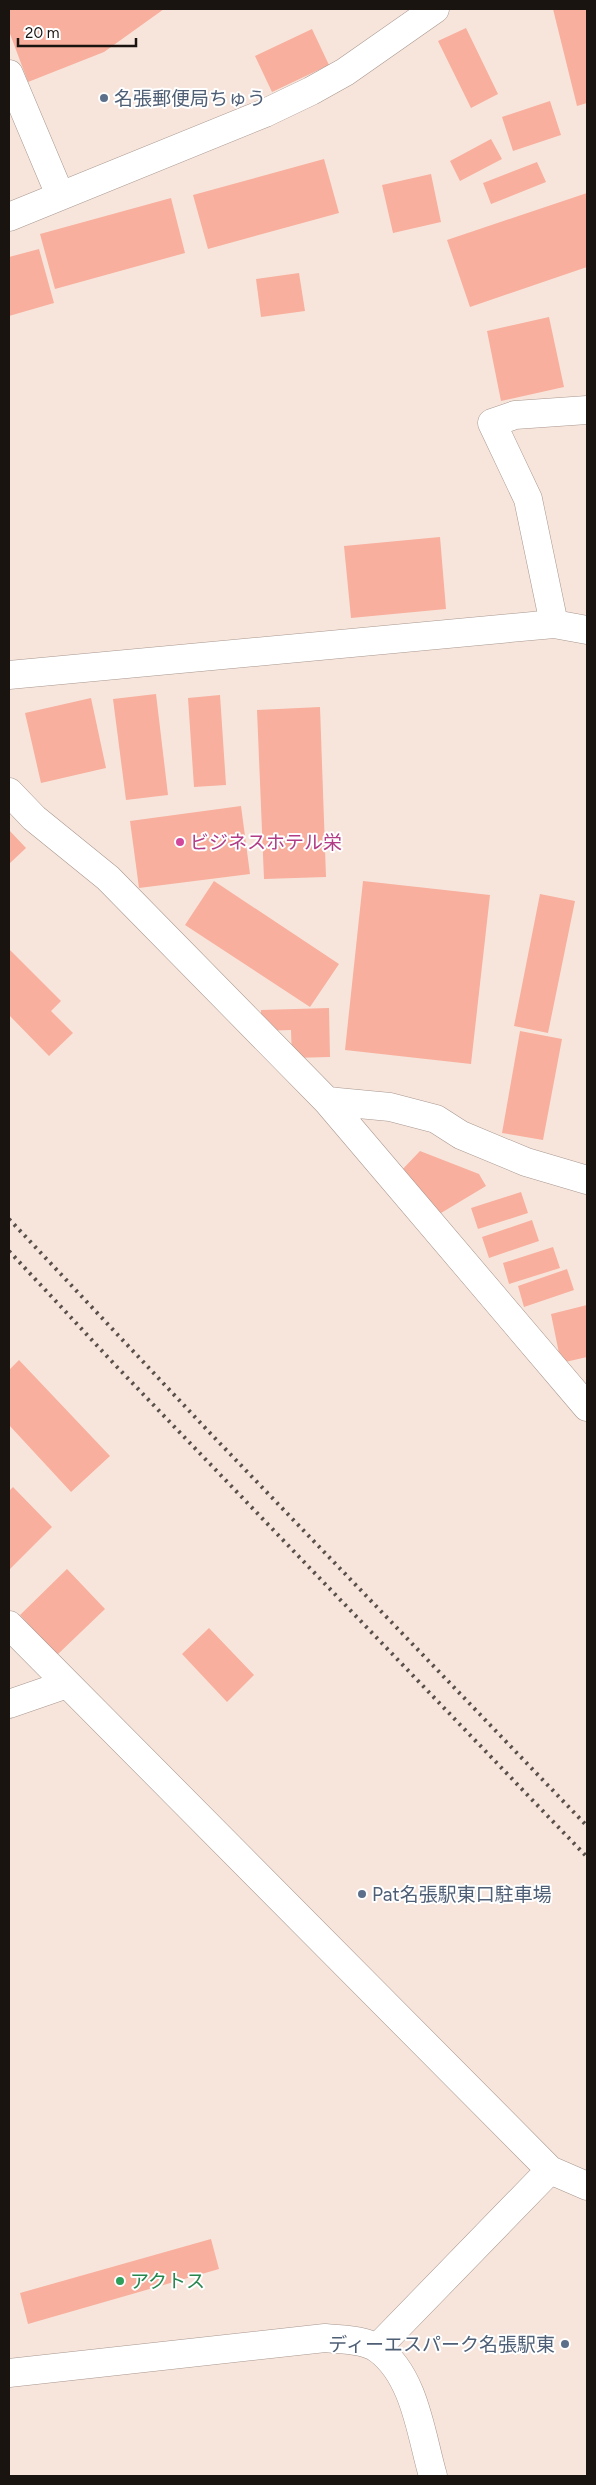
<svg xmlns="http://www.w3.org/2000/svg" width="596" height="2485" viewBox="0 0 596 2485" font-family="Figtree,'Noto Sans JP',sans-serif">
	<rect width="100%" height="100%" fill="#f7e5dc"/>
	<!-- building -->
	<path fill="#f8af9d" d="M 9,9 L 164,9 L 104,52 L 28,82 L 9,31 Z
		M 553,9 L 587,9 L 587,103 L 577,106 Z
		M 466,28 L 498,94 L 471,108 L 438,41 Z
		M 312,29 L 329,65 L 272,92 L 255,56 Z
		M 550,101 L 561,135 L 513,151 L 502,117 Z
		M 491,139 L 502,159 L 460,181 L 450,161 Z
		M 324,159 L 339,213 L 208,249 L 193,195 Z
		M 537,162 L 546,182 L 491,204 L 483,183 Z
		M 431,174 L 441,222 L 393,233 L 382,185 Z
		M 587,193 L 587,267 L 470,307 L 447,240 Z
		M 171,198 L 185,253 L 55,289 L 40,234 Z
		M 39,249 L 54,303 L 9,316 L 9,257 Z
		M 299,273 L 305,311 L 261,317 L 256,279 Z
		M 549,317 L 564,387 L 501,401 L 487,331 Z
		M 440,537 L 446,609 L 351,618 L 344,546 Z
		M 156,694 L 168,795 L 126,800 L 113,699 Z
		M 220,695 L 226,785 L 194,787 L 188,698 Z
		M 91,698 L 106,768 L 41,783 L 25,713 Z
		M 320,707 L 326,877 L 264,879 L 257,710 Z
		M 241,806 L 250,874 L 139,888 L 130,821 Z
		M 9,830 L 26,848 L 9,864 Z
		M 214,881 L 339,964 L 310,1007 L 185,925 Z
		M 363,881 L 490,895 L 471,1064 L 345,1050 Z
		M 540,894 L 575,901 L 548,1033 L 514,1026 Z
		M 9,949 L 61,1001 L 51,1011 L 73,1033 L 49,1056 L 9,1015 Z
		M 329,1008 L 330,1057 L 292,1058 L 291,1030 L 261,1031 L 261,1010 Z
		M 520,1031 L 562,1039 L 543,1140 L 502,1133 Z
		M 420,1151 L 479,1174 L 486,1186 L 441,1213 L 399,1173 Z
		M 521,1192 L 528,1213 L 478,1229 L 471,1208 Z
		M 532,1220 L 539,1241 L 489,1258 L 482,1237 Z
		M 553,1247 L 560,1268 L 509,1284 L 503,1263 Z
		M 567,1269 L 574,1290 L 524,1307 L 518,1286 Z
		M 587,1305 L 587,1357 L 561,1363 L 551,1314 Z
		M 19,1360 L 110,1456 L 71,1492 L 9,1425 L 9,1370 Z
		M 13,1487 L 52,1527 L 9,1570 L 9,1491 Z
		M 67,1569 L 105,1609 L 57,1655 L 20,1615 Z
		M 209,1628 L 254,1675 L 227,1702 L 182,1654 Z
		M 211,2239 L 219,2269 L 28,2324 L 20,2293 Z"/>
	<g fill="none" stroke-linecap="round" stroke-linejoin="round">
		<!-- minor casing -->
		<g stroke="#a8978e" stroke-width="29">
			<path id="minor" d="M 9,74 L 60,195
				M 9,217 L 265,113 L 311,91 L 345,72 L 435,9
				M 554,624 L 528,499 L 492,423 L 515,415 L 587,410
				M 9,675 L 554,624 L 587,630
				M 9,792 L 34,818 L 108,878 L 327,1101 L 587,1407
				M 327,1101 L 390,1107 L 436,1119 L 461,1135 L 526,1162 L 587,1180
				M 9,1625 L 550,2170 L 587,2186
				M 9,1704 L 67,1684
				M 377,2348 L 550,2170
				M 9,2373 L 325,2338 C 341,2340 364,2339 378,2349 C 415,2376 421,2435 433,2476"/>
		</g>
		<!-- minor -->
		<use href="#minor" stroke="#fff" stroke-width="28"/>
		<!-- rail -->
		<path stroke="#59504b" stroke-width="4" stroke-dasharray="2.5 5" stroke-linecap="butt" d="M 9,1219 L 210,1433 L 587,1826
			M 9,1251 L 118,1368 L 587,1857"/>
	</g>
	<!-- markers -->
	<g fill="#5c6f8a" stroke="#fff" stroke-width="2">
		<circle cx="104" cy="98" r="5"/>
		<circle cx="362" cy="1894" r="5"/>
		<circle cx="565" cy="2344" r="5"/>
	</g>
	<circle fill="#d1479c" stroke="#fff" stroke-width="2" cx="180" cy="842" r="5"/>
	<circle fill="#2e9e5b" stroke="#fff" stroke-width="2" cx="120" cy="2281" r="5"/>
	<g text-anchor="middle" stroke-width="4" stroke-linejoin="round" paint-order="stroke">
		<!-- service labels -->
		<g font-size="19" fill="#4e5e75" stroke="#fff" text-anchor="start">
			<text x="114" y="105">名張郵便局ちゅう</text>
			<text x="372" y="1901">Pat名張駅東口駐車場</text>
			<text x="555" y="2351" text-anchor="end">ディーエスパーク名張駅東</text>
		</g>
		<!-- hotel labels -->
		<g font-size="19" fill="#b23c85" stroke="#fff" text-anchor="start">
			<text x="190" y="849">ビジネスホテル栄</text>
		</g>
		<!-- leisure labels -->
		<g font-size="19" fill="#27864d" stroke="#fff" text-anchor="start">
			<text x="130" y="2288">アクトス</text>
		</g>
	</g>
	<!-- border -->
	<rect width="596" height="2485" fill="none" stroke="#1a1411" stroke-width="20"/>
	<!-- scale -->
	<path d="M18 38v8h118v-8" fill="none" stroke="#1a1411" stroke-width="2.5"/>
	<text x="25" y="38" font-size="15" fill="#1a1411" stroke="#ffffff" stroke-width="4" paint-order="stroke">20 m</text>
</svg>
